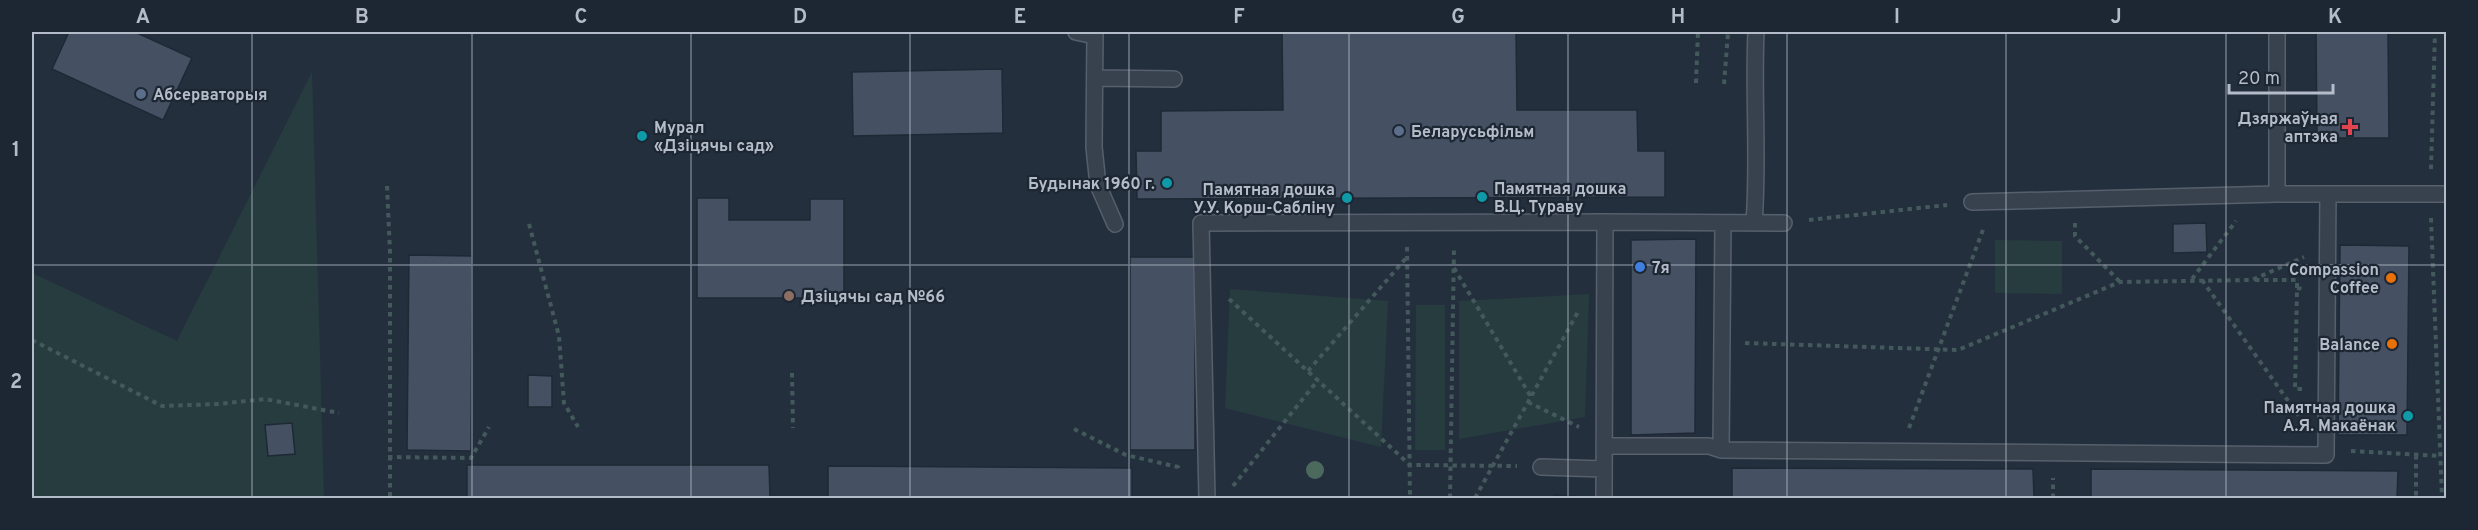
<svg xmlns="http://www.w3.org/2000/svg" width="2478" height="530" viewBox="0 0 2478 530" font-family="Overpass,sans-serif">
	<rect width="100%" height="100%" fill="#242f3e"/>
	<!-- green -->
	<path fill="#263c3f" d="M 312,72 L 324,498 L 32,498 L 32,273 L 177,341 Z
		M 1995,240 L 2062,241 L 2062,294 L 1995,293 Z
		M 1230,289 L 1388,301 L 1381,447 L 1225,408 Z
		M 1589,294 L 1585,417 L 1459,439 L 1459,301 Z
		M 1416,305 L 1445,305 L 1445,450 L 1415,450 Z"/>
	<!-- building -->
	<path fill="#455162" stroke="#1f2835" stroke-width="1.5" d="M 69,32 L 135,32 L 192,58 L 163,120 L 52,69 Z
		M 1282,32 L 1516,32 L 1517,110 L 1637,110 L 1638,151 L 1665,151 L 1665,197 L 1137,199 L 1136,151 L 1161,151 L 1161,111 L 1283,110 Z
		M 2316,32 L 2388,32 L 2389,138 L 2317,138 Z
		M 1002,69 L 1003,133 L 853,136 L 852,72 Z
		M 697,198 L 729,198 L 729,220 L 810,220 L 810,199 L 844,199 L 844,298 L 697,298 Z
		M 2206,223 L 2207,252 L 2173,253 L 2173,224 Z
		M 1696,239 L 1695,433 L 1631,435 L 1631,240 Z
		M 2340,245 L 2409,246 L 2407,435 L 2338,435 Z
		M 409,255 L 472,256 L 471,451 L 407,450 Z
		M 1130,257 L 1195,257 L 1195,450 L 1130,450 Z
		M 528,375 L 552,376 L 552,407 L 528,407 Z
		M 292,423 L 295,454 L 268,456 L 265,425 Z
		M 467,465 L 769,465 L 770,498 L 467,498 Z
		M 828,466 L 1132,468 L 1132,498 L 828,498 Z
		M 1732,468 L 2033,469 L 2034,498 L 1732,498 Z
		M 2091,469 L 2398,471 L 2397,498 L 2091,498 Z
		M 1554,495 L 1601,498 L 1553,498 Z"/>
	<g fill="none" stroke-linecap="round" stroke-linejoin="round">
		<!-- service casing -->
		<g stroke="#565f6c" stroke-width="18">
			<path id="service" d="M 1076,32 L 1095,36
				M 1095,32 L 1094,147 L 1098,185 L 1115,224
				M 2277,32 L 2277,194 L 2446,194
				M 1096,78 L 1174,79
				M 1972,202 L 2277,194
				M 1723,223 L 1721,450 L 2326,455 L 2328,194
				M 1754,223 C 1759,159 1753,95 1756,32
				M 1604,446 L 1709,446 L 1721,450
				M 1541,467 L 1604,469
				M 1207,498 L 1201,223 L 1605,222
				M 1604,498 L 1605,222 L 1784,223"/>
		</g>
		<!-- path -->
		<path stroke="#44595c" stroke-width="4" stroke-dasharray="4.5 4.5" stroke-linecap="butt" d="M 1696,83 L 1698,32
			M 1724,84 L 1728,33
			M 2431,169 L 2435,32
			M 387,186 L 390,252 L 390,498
			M 2431,218 L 2442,498
			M 1809,220 L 1947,205
			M 2075,223 L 2075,236 L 2120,282
			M 529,224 L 559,336 L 564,403 L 578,427
			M 1407,247 L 1410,498
			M 1454,268 L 1531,397
			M 2192,279 L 2236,221
			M 2202,280 L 2301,419
			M 2255,280 L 2297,280 L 2297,288
			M 1229,299 L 1410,465 L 1517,466
			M 32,340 L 162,406 L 219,404 L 265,399 L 339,413
			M 1745,343 L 1958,350 L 2120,282 L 2252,280 L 2304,257
			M 1308,371 L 1407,257
			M 792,373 L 793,428
			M 2302,389 L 2295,389 L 2297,288 L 2304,289
			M 1528,402 L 1579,427
			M 1909,428 L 1984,227
			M 1074,429 L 1126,455 L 1178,467 L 1178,471
			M 2351,451 L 2440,456
			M 2416,455 L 2416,498
			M 388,457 L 471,458 L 489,427
			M 1233,486 L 1318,380
			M 1450,498 L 1454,247
			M 1475,498 L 1579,310
			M 2053,498 L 2053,478"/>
		<!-- service -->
		<use href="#service" stroke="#38414e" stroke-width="15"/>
	</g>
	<!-- trees -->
	<circle fill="#4b6a5d" cx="1315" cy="470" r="9"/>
	<!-- grid -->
	<path fill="none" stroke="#b4bcc9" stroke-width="1.5" stroke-opacity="0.55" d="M 252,32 L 252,498M 472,32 L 472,498M 691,32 L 691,498M 910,32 L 910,498M 1129,32 L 1129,498M 1349,32 L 1349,498M 1568,32 L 1568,498M 1787,32 L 1787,498M 2006,32 L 2006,498M 2226,32 L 2226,498M 32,265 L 2446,265"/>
	<!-- markers -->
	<g fill="#5c6f8a" stroke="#1d2633" stroke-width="2">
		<circle cx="141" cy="94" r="6"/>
		<circle cx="1399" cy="131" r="6"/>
	</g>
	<path fill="#e0444e" stroke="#1d2633" stroke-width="2" d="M2347 118h6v6h6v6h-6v6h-6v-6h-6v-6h6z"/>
	<g fill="#0f9aa8" stroke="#1d2633" stroke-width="2">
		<circle cx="642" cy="136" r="6"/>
		<circle cx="1167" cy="183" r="6"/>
		<circle cx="1482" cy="197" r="6"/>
		<circle cx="1347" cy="198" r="6"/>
		<circle cx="2408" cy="416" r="6"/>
	</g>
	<circle fill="#3f7fe0" stroke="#1d2633" stroke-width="2" cx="1640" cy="267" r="6"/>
	<g fill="#e8710a" stroke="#1d2633" stroke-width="2">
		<circle cx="2391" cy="278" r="6"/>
		<circle cx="2392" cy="344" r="6"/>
	</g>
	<circle fill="#8d6e63" stroke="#1d2633" stroke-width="2" cx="789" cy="296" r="6"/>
	<g text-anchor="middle" stroke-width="4.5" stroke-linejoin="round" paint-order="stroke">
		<!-- poi labels -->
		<g font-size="16" font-weight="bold" fill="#b4bcc9" stroke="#1d2633" text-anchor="start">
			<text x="153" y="100">Абсерваторыя</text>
			<text x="2338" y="124" text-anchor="end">Дзяржаўная<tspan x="2338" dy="18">аптэка</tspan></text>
			<text x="654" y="133">Мурал<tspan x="654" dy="18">«Дзіцячы сад»</tspan></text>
			<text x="1411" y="137">Беларусьфільм</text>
			<text x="1155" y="189" text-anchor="end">Будынак 1960 г.</text>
			<text x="1494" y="194">Памятная дошка<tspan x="1494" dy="18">В.Ц. Тураву</tspan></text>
			<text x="1335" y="195" text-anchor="end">Памятная дошка<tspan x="1335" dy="18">У.У. Корш-Сабліну</tspan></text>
			<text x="1652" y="273">7я</text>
			<text x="2379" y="275" text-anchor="end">Compassion<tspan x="2379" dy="18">Coffee</tspan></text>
			<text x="801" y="302">Дзіцячы сад №66</text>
			<text x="2380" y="350" text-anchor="end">Balance</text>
			<text x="2396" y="413" text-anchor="end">Памятная дошка<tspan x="2396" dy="18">А.Я. Макаёнак</tspan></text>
		</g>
	</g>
	<!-- border -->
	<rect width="2478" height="530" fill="none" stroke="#1d2633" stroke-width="66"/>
	<!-- scale -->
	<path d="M2229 84v9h104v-9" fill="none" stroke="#b4bcc9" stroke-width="3"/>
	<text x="2238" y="84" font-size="18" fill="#b4bcc9" stroke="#1d2633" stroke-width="4.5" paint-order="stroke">20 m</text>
	<rect x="33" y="33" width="2412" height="464" fill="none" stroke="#b4bcc9" stroke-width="2"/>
	<g font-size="20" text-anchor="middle" font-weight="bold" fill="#b4bcc9">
		<text x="143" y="23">A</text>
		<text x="362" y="23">B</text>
		<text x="581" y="23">C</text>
		<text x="800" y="23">D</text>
		<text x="1020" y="23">E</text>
		<text x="1239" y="23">F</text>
		<text x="1458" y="23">G</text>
		<text x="1678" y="23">H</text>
		<text x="1897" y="23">I</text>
		<text x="2116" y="23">J</text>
		<text x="2335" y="23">K</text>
		<text x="16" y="156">1</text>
		<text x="16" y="388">2</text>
	</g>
</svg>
